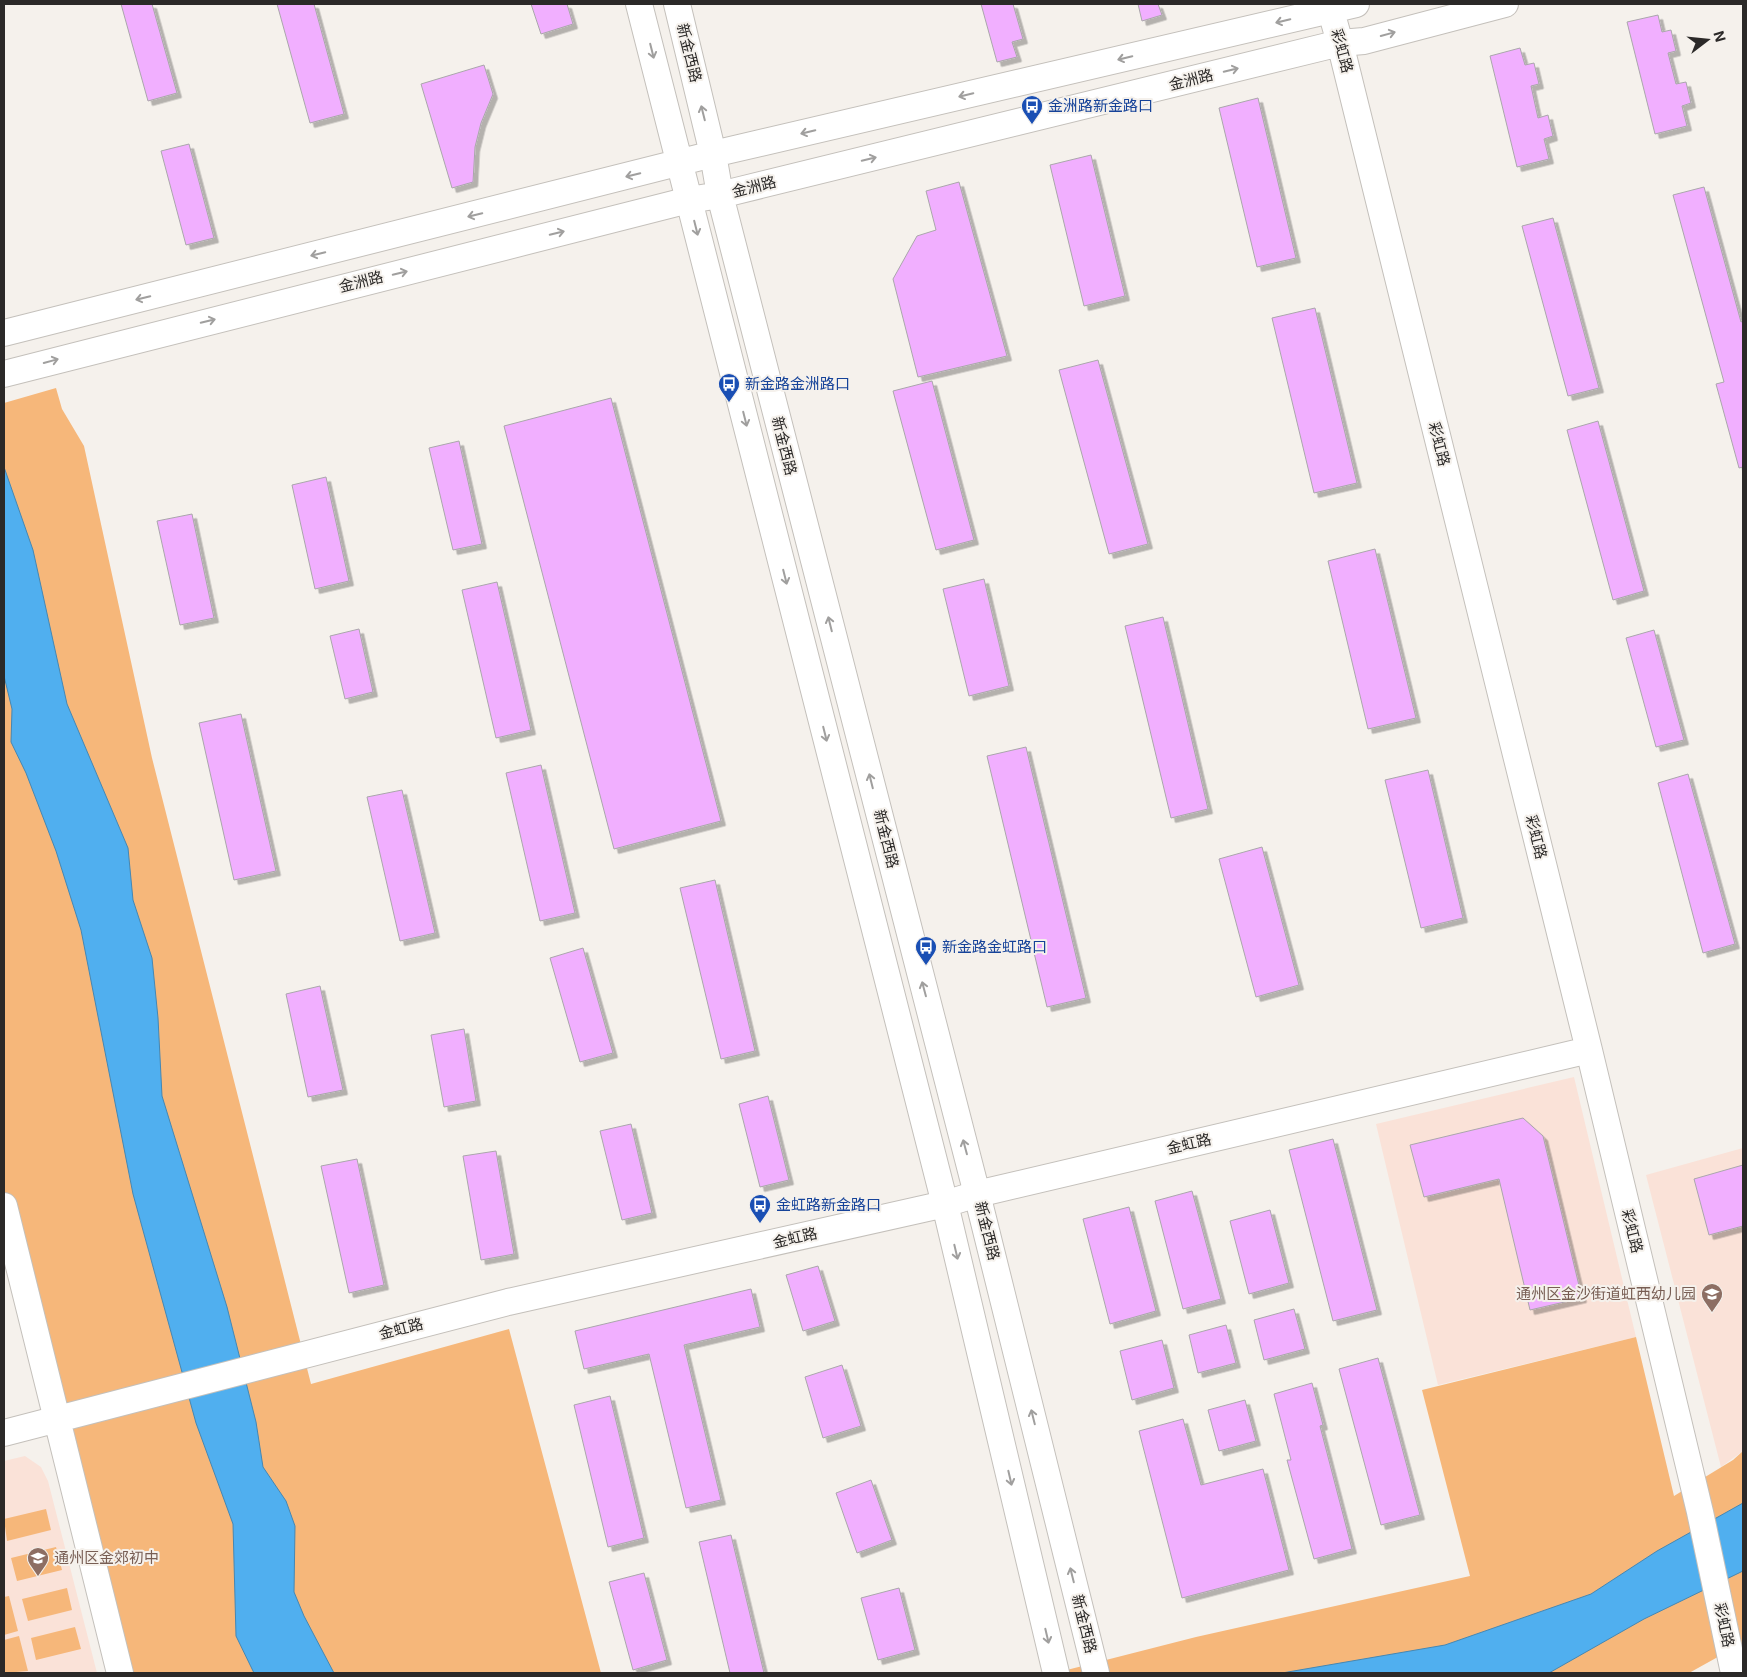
<svg xmlns="http://www.w3.org/2000/svg" width="1747" height="1677" viewBox="0 0 1747 1677" font-family="Inter,'Noto Sans SC',sans-serif">
	<defs>
		<filter id="shadow"><feDropShadow dx="4.5" dy="4.5" stdDeviation="0" flood-color="#0004"/></filter>
	</defs>
	<rect width="100%" height="100%" fill="#f5f1ec"/>
	<!-- commercial -->
	<path fill="#fae2d8" d="M 1574,1077 L 1636,1337 L 1438,1385 L 1376,1124 Z
		M 1743,1148 L 1743,1451 L 1721,1467 L 1646,1175 Z
		M 25,1456 L 41,1467 L 48,1481 L 97,1673 L 4,1673 L 4,1461 Z"/>
	<!-- green -->
	<path fill="#f6b77a" d="M 56,388 L 62,409 L 84,446 L 152,758 L 311,1384 L 509,1329 L 601,1673 L 120,1673 L 4,1206 L 4,403 Z
		M 1636,1337 L 1674,1496 L 1733,1460 L 1743,1451 L 1743,1643 L 1689,1673 L 1055,1673 L 1196,1637 L 1470,1576 L 1422,1390 Z
		M 46,1509 L 51,1530 L 7,1541 L 4,1519 Z
		M 56,1547 L 62,1570 L 17,1581 L 11,1558 Z
		M 67,1588 L 72,1610 L 28,1621 L 22,1599 Z
		M 9,1596 L 18,1631 L 4,1635 L 4,1597 Z
		M 75,1627 L 81,1649 L 36,1660 L 31,1638 Z
		M 19,1636 L 28,1671 L 4,1673 L 4,1640 Z"/>
	<!-- water -->
	<path fill="#50afef" stroke="#4587b3" d="M 4,467 L 33,550 L 67,704 L 128,848 L 133,900 L 152,958 L 158,1018 L 162,1096 L 227,1307 L 256,1422 L 263,1467 L 286,1501 L 295,1526 L 294,1592 L 304,1616 L 334,1673 L 254,1673 L 236,1636 L 233,1524 L 196,1423 L 133,1194 L 81,930 L 56,851 L 26,773 L 11,742 L 12,709 L 4,676 Z
		M 1743,1503 L 1743,1571 L 1644,1619 L 1549,1673 L 1282,1673 L 1445,1645 L 1591,1594 L 1657,1551 Z"/>
	<!-- building -->
	<path fill="#f1afff" stroke="#aaa6ab" filter="url(#shadow)" d="M 121,4 L 152,4 L 177,93 L 148,101 Z
		M 277,4 L 314,4 L 344,114 L 310,123 Z
		M 531,4 L 567,4 L 573,24 L 541,34 Z
		M 981,4 L 1013,4 L 1023,39 L 1012,42 L 1017,57 L 997,62 Z
		M 1138,4 L 1158,4 L 1162,15 L 1142,21 Z
		M 1658,15 L 1662,32 L 1671,30 L 1676,51 L 1668,53 L 1676,84 L 1686,82 L 1691,103 L 1682,106 L 1687,126 L 1655,134 L 1627,22 Z
		M 1520,48 L 1525,65 L 1534,63 L 1539,84 L 1531,86 L 1538,118 L 1548,115 L 1553,136 L 1544,139 L 1549,159 L 1517,167 L 1490,56 Z
		M 484,65 L 493,94 L 481,123 L 475,147 L 473,182 L 452,188 L 421,84 Z
		M 1258,98 L 1296,258 L 1257,267 L 1219,108 Z
		M 189,144 L 214,238 L 186,245 L 161,151 Z
		M 1091,155 L 1125,296 L 1084,306 L 1050,165 Z
		M 959,182 L 1007,356 L 918,377 L 893,279 L 917,236 L 936,230 L 926,191 Z
		M 1704,187 L 1741,322 L 1743,321 L 1743,467 L 1739,468 L 1716,384 L 1724,382 L 1673,195 Z
		M 1553,218 L 1599,388 L 1568,396 L 1522,226 Z
		M 1315,308 L 1357,483 L 1314,493 L 1272,318 Z
		M 1098,360 L 1148,544 L 1109,554 L 1059,370 Z
		M 932,381 L 974,540 L 936,550 L 893,391 Z
		M 611,398 L 721,821 L 614,849 L 504,426 Z
		M 1598,421 L 1644,591 L 1613,600 L 1567,430 Z
		M 459,441 L 482,544 L 453,550 L 429,448 Z
		M 326,477 L 349,581 L 315,589 L 292,485 Z
		M 192,514 L 214,618 L 180,625 L 157,521 Z
		M 1375,549 L 1416,718 L 1368,729 L 1328,561 Z
		M 984,579 L 1009,686 L 969,696 L 943,589 Z
		M 497,582 L 531,730 L 496,738 L 462,590 Z
		M 1163,617 L 1208,809 L 1171,818 L 1125,626 Z
		M 359,629 L 373,692 L 345,699 L 330,636 Z
		M 1654,630 L 1684,740 L 1656,747 L 1626,638 Z
		M 241,714 L 276,871 L 234,880 L 199,723 Z
		M 1026,747 L 1086,998 L 1047,1007 L 987,756 Z
		M 541,765 L 575,913 L 540,921 L 506,773 Z
		M 1428,770 L 1463,918 L 1421,928 L 1385,780 Z
		M 1688,774 L 1735,944 L 1703,953 L 1658,783 Z
		M 402,790 L 435,933 L 400,941 L 367,797 Z
		M 1262,847 L 1299,985 L 1256,997 L 1219,859 Z
		M 715,880 L 755,1051 L 721,1059 L 680,888 Z
		M 583,948 L 613,1053 L 580,1062 L 550,958 Z
		M 320,986 L 343,1090 L 308,1097 L 286,994 Z
		M 464,1029 L 476,1101 L 444,1107 L 431,1035 Z
		M 768,1096 L 789,1180 L 760,1187 L 739,1104 Z
		M 1523,1118 L 1543,1136 L 1582,1298 L 1530,1310 L 1499,1179 L 1424,1197 L 1410,1145 Z
		M 631,1124 L 652,1213 L 622,1220 L 600,1131 Z
		M 1333,1139 L 1377,1310 L 1333,1321 L 1289,1150 Z
		M 496,1151 L 514,1254 L 481,1260 L 463,1156 Z
		M 357,1159 L 384,1285 L 349,1293 L 321,1166 Z
		M 1743,1165 L 1743,1226 L 1709,1235 L 1694,1179 Z
		M 1192,1191 L 1221,1299 L 1183,1309 L 1155,1201 Z
		M 1129,1207 L 1156,1311 L 1110,1324 L 1083,1219 Z
		M 1270,1210 L 1289,1283 L 1249,1294 L 1230,1221 Z
		M 818,1266 L 835,1321 L 803,1331 L 786,1275 Z
		M 751,1289 L 760,1327 L 684,1345 L 721,1500 L 686,1508 L 649,1354 L 584,1369 L 575,1331 Z
		M 1294,1309 L 1305,1349 L 1264,1360 L 1254,1320 Z
		M 1226,1325 L 1236,1363 L 1198,1373 L 1189,1335 Z
		M 1162,1340 L 1174,1388 L 1132,1400 L 1120,1351 Z
		M 1378,1358 L 1420,1515 L 1381,1525 L 1339,1369 Z
		M 842,1365 L 861,1426 L 823,1438 L 805,1377 Z
		M 1312,1383 L 1323,1425 L 1320,1426 L 1352,1549 L 1314,1559 L 1287,1460 L 1291,1460 L 1274,1394 Z
		M 610,1396 L 644,1538 L 608,1547 L 574,1405 Z
		M 1245,1400 L 1256,1441 L 1219,1451 L 1208,1410 Z
		M 1183,1419 L 1201,1485 L 1263,1469 L 1289,1570 L 1182,1598 L 1139,1431 Z
		M 871,1480 L 892,1540 L 857,1553 L 836,1493 Z
		M 731,1535 L 764,1673 L 730,1673 L 699,1542 Z
		M 644,1573 L 667,1660 L 633,1670 L 609,1582 Z
		M 899,1588 L 915,1650 L 878,1660 L 861,1598 Z"/>
	<g fill="none" stroke-linecap="round" stroke-linejoin="round">
		<!-- secondary casing -->
		<g stroke="#c4c0bb" stroke-width="28">
			<path id="secondary" d="M 639,4 L 945,1204 L 1056,1673
				M 677,4 L 713,154 L 720,195 L 977,1194 L 1096,1673
				M 1329,4 L 1340,43 L 1589,1050 L 1700,1512 L 1734,1673
				M 4,333 L 713,154 L 1356,4
				M 4,374 L 689,200 L 720,195 L 1340,43 L 1364,41 L 1505,4
				M 4,1206 L 120,1673
				M 4,1433 L 508,1302 L 945,1204 L 977,1194 L 1589,1050"/>
		</g>
		<!-- secondary -->
		<use href="#secondary" stroke="#fff" stroke-width="26"/>
	</g>
	<!-- one-way arrows -->
	<defs><path id="oneway-shaft" d="M-6 0H5M1.5-3L5.5 0L1.5 3" fill="none" stroke-width="1.6" stroke-linecap="round" stroke-linejoin="round" transform="scale(1.25)"/></defs>
	<g stroke="#a09f9e">
		<use href="#oneway-shaft" transform="translate(1283 21) rotate(167)"/>
		<use href="#oneway-shaft" transform="translate(1388 34) rotate(-15)"/>
		<use href="#oneway-shaft" transform="translate(652 51) rotate(76)"/>
		<use href="#oneway-shaft" transform="translate(1125 58) rotate(167)"/>
		<use href="#oneway-shaft" transform="translate(1231 70) rotate(-14)"/>
		<use href="#oneway-shaft" transform="translate(966 95) rotate(167)"/>
		<use href="#oneway-shaft" transform="translate(703 113) rotate(-104)"/>
		<use href="#oneway-shaft" transform="translate(808 132) rotate(167)"/>
		<use href="#oneway-shaft" transform="translate(869 159) rotate(-14)"/>
		<use href="#oneway-shaft" transform="translate(633 175) rotate(166)"/>
		<use href="#oneway-shaft" transform="translate(475 215) rotate(166)"/>
		<use href="#oneway-shaft" transform="translate(696 228) rotate(76)"/>
		<use href="#oneway-shaft" transform="translate(557 233) rotate(-14)"/>
		<use href="#oneway-shaft" transform="translate(318 254) rotate(166)"/>
		<use href="#oneway-shaft" transform="translate(400 273) rotate(-14)"/>
		<use href="#oneway-shaft" transform="translate(143 298) rotate(166)"/>
		<use href="#oneway-shaft" transform="translate(208 321) rotate(-14)"/>
		<use href="#oneway-shaft" transform="translate(51 361) rotate(-15)"/>
		<use href="#oneway-shaft" transform="translate(745 419) rotate(76)"/>
		<use href="#oneway-shaft" transform="translate(785 577) rotate(76)"/>
		<use href="#oneway-shaft" transform="translate(830 624) rotate(-104)"/>
		<use href="#oneway-shaft" transform="translate(825 734) rotate(76)"/>
		<use href="#oneway-shaft" transform="translate(871 781) rotate(-104)"/>
		<use href="#oneway-shaft" transform="translate(924 989) rotate(-105)"/>
		<use href="#oneway-shaft" transform="translate(965 1147) rotate(-105)"/>
		<use href="#oneway-shaft" transform="translate(956 1252) rotate(77)"/>
		<use href="#oneway-shaft" transform="translate(1033 1417) rotate(-104)"/>
		<use href="#oneway-shaft" transform="translate(1010 1478) rotate(77)"/>
		<use href="#oneway-shaft" transform="translate(1072 1575) rotate(-104)"/>
		<use href="#oneway-shaft" transform="translate(1047 1636) rotate(77)"/>
	</g>
	<!-- icons -->
	<defs>
		<g id="bus-pin" transform="scale(1.125)"><path d="M0 17L-7.5 6A9.5 9.5 0 1 1 7.5 6Z" fill="#1a4fb4" stroke="#f5f1ec"/><path d="M-5-6H5V4H4V6H2V4H-2V6H-4V4H-5ZM-3.5-4V0h7V-4ZM-3.5 1.2v1.5H-2V1.2ZM2 1.2v1.5H3.5V1.2Z" fill="#fff"/></g>
		<g id="school-pin" transform="scale(1.125)"><path d="M0 17L-7.5 6A9.5 9.5 0 1 1 7.5 6Z" fill="#8d6e63" stroke="#f5f1ec"/><path d="M0-5L7-2L0 1L-7-2ZM-4 1L0 2.5L4 1V4Q0 6-4 4Z" fill="#fff"/></g>
	</defs>
	<g fill-rule="evenodd">
		<use href="#bus-pin" x="1032" y="106"/>
		<use href="#bus-pin" x="729" y="384"/>
		<use href="#bus-pin" x="926" y="947"/>
		<use href="#bus-pin" x="760" y="1205"/>
		<use href="#school-pin" x="1712" y="1294"/>
		<use href="#school-pin" x="38" y="1558"/>
	</g>
	<g text-anchor="middle" stroke-width="4" stroke-linejoin="round" paint-order="stroke">
		<!-- street labels -->
		<g font-size="15" fill="#2b2928" stroke="#f5f1ec">
			<text transform="translate(1342 51) rotate(75)" y="5">彩虹路</text>
			<text transform="translate(689 53) rotate(76)" y="5">新金西路</text>
			<text transform="translate(1191 80) rotate(-14)" y="5">金洲路</text>
			<text transform="translate(754 187) rotate(-14)" y="5">金洲路</text>
			<text transform="translate(361 282) rotate(-14)" y="5">金洲路</text>
			<text transform="translate(1439 444) rotate(76)" y="5">彩虹路</text>
			<text transform="translate(784 446) rotate(76)" y="5">新金西路</text>
			<text transform="translate(1536 837) rotate(76)" y="5">彩虹路</text>
			<text transform="translate(886 839) rotate(76)" y="5">新金西路</text>
			<text transform="translate(1189 1144) rotate(-13)" y="5">金虹路</text>
			<text transform="translate(987 1231) rotate(76)" y="5">新金西路</text>
			<text transform="translate(1632 1231) rotate(76)" y="5">彩虹路</text>
			<text transform="translate(795 1238) rotate(-13)" y="5">金虹路</text>
			<text transform="translate(401 1329) rotate(-14)" y="5">金虹路</text>
			<text transform="translate(1084 1624) rotate(76)" y="5">新金西路</text>
			<text transform="translate(1724 1625) rotate(78)" y="5">彩虹路</text>
		</g>
		<!-- transit labels -->
		<g font-size="15" fill="#164399" stroke="#f5f1ec" text-anchor="start">
			<text x="1048" y="111">金洲路新金路口</text>
			<text x="745" y="389">新金路金洲路口</text>
			<text x="942" y="952">新金路金虹路口</text>
			<text x="776" y="1210">金虹路新金路口</text>
		</g>
		<!-- education labels -->
		<g font-size="15" fill="#785e54" stroke="#f5f1ec" text-anchor="end">
			<text x="1696" y="1299">通州区金沙街道虹西幼儿园</text>
			<text x="54" y="1563" text-anchor="start">通州区金郊初中</text>
		</g>
	</g>
	<!-- border -->
	<rect width="1747" height="1677" fill="none" stroke="#2b2928" stroke-width="10"/>
	<!-- north arrow -->
	<g transform="translate(1707 40) rotate(74)" stroke="#f5f1ec" stroke-width="4" paint-order="stroke">
	<path d="M0-4L9 19L0 12L-9 19Z" fill="#2b2928"/>
	<text y="-8" font-size="14" font-weight="bold" text-anchor="middle" fill="#2b2928">N</text>
	</g>
</svg>
